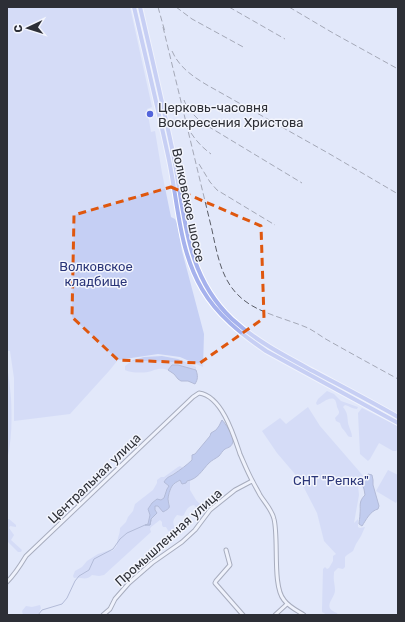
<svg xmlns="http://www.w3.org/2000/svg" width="405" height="622" viewBox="0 0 405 622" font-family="Rubik,sans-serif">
	<rect width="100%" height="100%" fill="#e2e8fa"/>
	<!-- green -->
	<path fill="#c5cff4" d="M 7,7 L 130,7 L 152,107 L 147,109 L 151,132 L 155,131 L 162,173 L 171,217 L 175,219 L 177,223 L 182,251 L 204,334 L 203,367 L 180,357 L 158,354 L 118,360 L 109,371 L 70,414 L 14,421 L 14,378 L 10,351 L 7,351 Z
		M 162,356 L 178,359 L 196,367 L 196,370 L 178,365 L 172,365 L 168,370 C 159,367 156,370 148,372 C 141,373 131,373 125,370 L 125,366 L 133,360 L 144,357 Z
		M 7,367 C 9,377 10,387 11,398 C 12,419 12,440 7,460 Z
		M 327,391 L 334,394 L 341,401 L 358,407 L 357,409 C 353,409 349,406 345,405 L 343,407 C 348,414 347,415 348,423 C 349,428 352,432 352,437 C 348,437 348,436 346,433 C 343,428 342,430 340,423 L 336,421 L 335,418 C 340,413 340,413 337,407 C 337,406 336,401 335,400 C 330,395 322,404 317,405 L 316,403 L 318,399 Z
		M 308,407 L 320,426 L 365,478 L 358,486 L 359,495 L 354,523 L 358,519 L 358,527 L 360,528 L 365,527 L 361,536 L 356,544 L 353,551 L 347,555 L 345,557 L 345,567 L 343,569 L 338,568 L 334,572 L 334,574 C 333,580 335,585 335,590 C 335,599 321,607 337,613 L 338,615 L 327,615 L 322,612 L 322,609 L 323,569 L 325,567 L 327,569 L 329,568 L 333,561 L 333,556 L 336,554 L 324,541 L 317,513 L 300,480 L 277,453 L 262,431 L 280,418 L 286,424 Z
		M 362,408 L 398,426 L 398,449 L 396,451 L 393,451 L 379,443 L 370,459 L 368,461 L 360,454 L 358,413 Z
		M 180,466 L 183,468 L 171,475 L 166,484 L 169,486 L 167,489 L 164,499 L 152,503 L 148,509 L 150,515 L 148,524 L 147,525 L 151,523 L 151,519 L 157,513 L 155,510 L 155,506 L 170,505 L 168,497 L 172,486 L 180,480 L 190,481 L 190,490 L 196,500 L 201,505 L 201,507 L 199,509 L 197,508 L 194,505 C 188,506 186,510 184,515 L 182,516 L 177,515 C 170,523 175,524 175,532 L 173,534 L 169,532 L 166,527 L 163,527 L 162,525 L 162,522 L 160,520 L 151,527 L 150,529 L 151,532 L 104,575 L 99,576 L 92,575 C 86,581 82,577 74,578 L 73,576 L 75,571 L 82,567 L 87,561 L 98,554 L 110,550 L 112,551 C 119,545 116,546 118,538 C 119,534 120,533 120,528 L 126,522 L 128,517 L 133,511 L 135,504 L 153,490 L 157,483 L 157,480 L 161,477 L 164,477 L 178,467 Z
		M 388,470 L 398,475 L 398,499 L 396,503 L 376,491 Z
		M 7,519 L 9,519 L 16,525 L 16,527 L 10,526 L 9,528 L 14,535 L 11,540 L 22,550 L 21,552 L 18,552 L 7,541 Z
		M 40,605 L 41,608 L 38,615 L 23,615 L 22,611 L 26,606 L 32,607 Z"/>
	<!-- water -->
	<path fill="#9aaae3" stroke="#7985af" d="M 172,365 L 178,365 L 196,370 C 198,376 198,379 195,384 L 188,381 L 181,381 L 178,379 L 174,374 L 168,370 Z
		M 222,420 C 225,423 234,436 233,441 C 232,447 229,447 225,449 C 222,451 221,454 219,456 C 215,459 212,460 209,463 C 202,470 198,479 187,481 L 186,483 L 182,484 L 180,480 C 177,482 174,483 172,486 C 170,489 168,496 168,499 C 169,508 172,507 163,512 L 158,506 L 155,506 L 155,510 L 157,513 L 151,519 L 150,525 L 145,525 L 148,524 L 150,515 L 148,509 L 152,503 L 157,499 L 161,500 L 164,498 L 167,489 L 169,486 L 164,482 C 167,477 169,477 174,474 C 180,470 187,465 192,460 L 192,455 L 195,454 L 210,436 L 211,433 L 216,430 L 219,426 Z
		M 368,474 L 372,475 L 373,480 L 373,485 L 379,506 L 378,509 C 370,511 366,520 362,526 L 359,524 C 359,521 360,518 360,514 C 361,506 358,502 365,495 L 364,489 L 362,484 Z"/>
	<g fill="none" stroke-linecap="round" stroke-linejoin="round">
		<!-- stream -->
		<path stroke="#7985af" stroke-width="1" d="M 38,615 L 42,610 L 62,604 L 67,598 L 75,581 L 79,576 L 89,570 L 94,559 L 113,549 L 120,539 L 127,533 L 145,525 L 150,525 L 151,520"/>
		<!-- minor casing -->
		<g stroke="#606575" stroke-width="5">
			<path id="minor" d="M 226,550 L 230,565 L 216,581 L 215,583 L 243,615
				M 7,582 C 15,574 20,566 26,556 L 193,397 L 199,393 C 222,396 234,436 240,454 C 244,463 248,473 253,482 C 255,486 258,491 260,495 C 265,503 272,510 274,519 C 279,539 272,586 284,600 C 289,607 298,611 304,615
				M 103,615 L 110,609 L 115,599 L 129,583 L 152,563 L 182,542 L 195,530 L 210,510 L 235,490 L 252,481
				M 275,615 L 287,604"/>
		</g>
		<!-- major casing -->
		<g stroke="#fff" stroke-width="6">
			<path id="major" d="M 134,7 C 146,58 158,109 169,160 C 178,203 179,250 202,289 C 217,315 241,334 266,351 L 398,423
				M 140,7 C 151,54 162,101 172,148 C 185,209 183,273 232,319 C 256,341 285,356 313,371 C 341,386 370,401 398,417"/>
		</g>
		<!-- minor -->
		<use href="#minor" stroke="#fff" stroke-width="3"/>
		<!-- major -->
		<use href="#major" stroke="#a6b2ed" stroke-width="4"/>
		<!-- rail -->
		<path stroke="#595c66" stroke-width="1" stroke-dasharray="6 3" stroke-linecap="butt" d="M 158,7 L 165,32
			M 176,7 L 192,19 L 245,48
			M 229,7 L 285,39
			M 289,7 L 333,33 L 398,69
			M 163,27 L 212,230 C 220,268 225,296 265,312 C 279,318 294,322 308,328 C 316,332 323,338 331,342 C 354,355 376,367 398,379
			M 172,51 C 179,67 192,76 207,85 L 328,153 L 398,194
			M 184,100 C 187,109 194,115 201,122 L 302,183
			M 191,133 C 197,142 203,148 211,154
			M 199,164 L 210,182 L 217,190 L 275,225"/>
	</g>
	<!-- marked area -->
	<path d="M0 0H405V622H0ZM 171,187 L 261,226 L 264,318 L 200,363 L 118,360 L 72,317 L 74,215 Z" fill="#e2e8fa" fill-opacity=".55" fill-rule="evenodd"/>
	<path fill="none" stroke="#df570e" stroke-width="3" stroke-dasharray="8 5" stroke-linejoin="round" d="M 171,187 L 261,226 L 264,318 L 200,363 L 118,360 L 72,317 L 74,215 Z"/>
	<!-- markers -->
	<circle fill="#5365db" stroke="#f3f5fd" stroke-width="1.5" cx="150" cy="114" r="4"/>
	<g text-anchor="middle" stroke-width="3" stroke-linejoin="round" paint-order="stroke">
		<!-- poi labels -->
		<g font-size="13" fill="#2d2f36" stroke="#f3f5fd" text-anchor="start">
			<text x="158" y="112">Церковь-часовня<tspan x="158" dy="15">Воскресения Христова</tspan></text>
		</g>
		<!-- street labels -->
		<g font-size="13" fill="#2d2f36" stroke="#f3f5fd">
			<text transform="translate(189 205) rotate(78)" y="5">Волковское шоссе</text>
			<text transform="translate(94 478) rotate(-44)" y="5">Центральная улица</text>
			<text transform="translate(168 537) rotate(-42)" y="5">Промышленная улица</text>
		</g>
		<!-- park labels -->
		<g font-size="13" fill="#2a3578" stroke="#f3f5fd">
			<text x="96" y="271">Волковское<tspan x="96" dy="15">кладбище</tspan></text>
			<text x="331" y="485">СНТ "Репка"</text>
		</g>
	</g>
	<!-- border -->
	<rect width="405" height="622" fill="none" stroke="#2d2f36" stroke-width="16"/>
	<!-- north arrow -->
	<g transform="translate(28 28) rotate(266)" stroke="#f3f5fd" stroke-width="3" paint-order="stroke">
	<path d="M0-3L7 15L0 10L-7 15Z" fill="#2d2f36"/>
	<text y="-6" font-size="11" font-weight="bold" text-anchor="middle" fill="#2d2f36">С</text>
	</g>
</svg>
